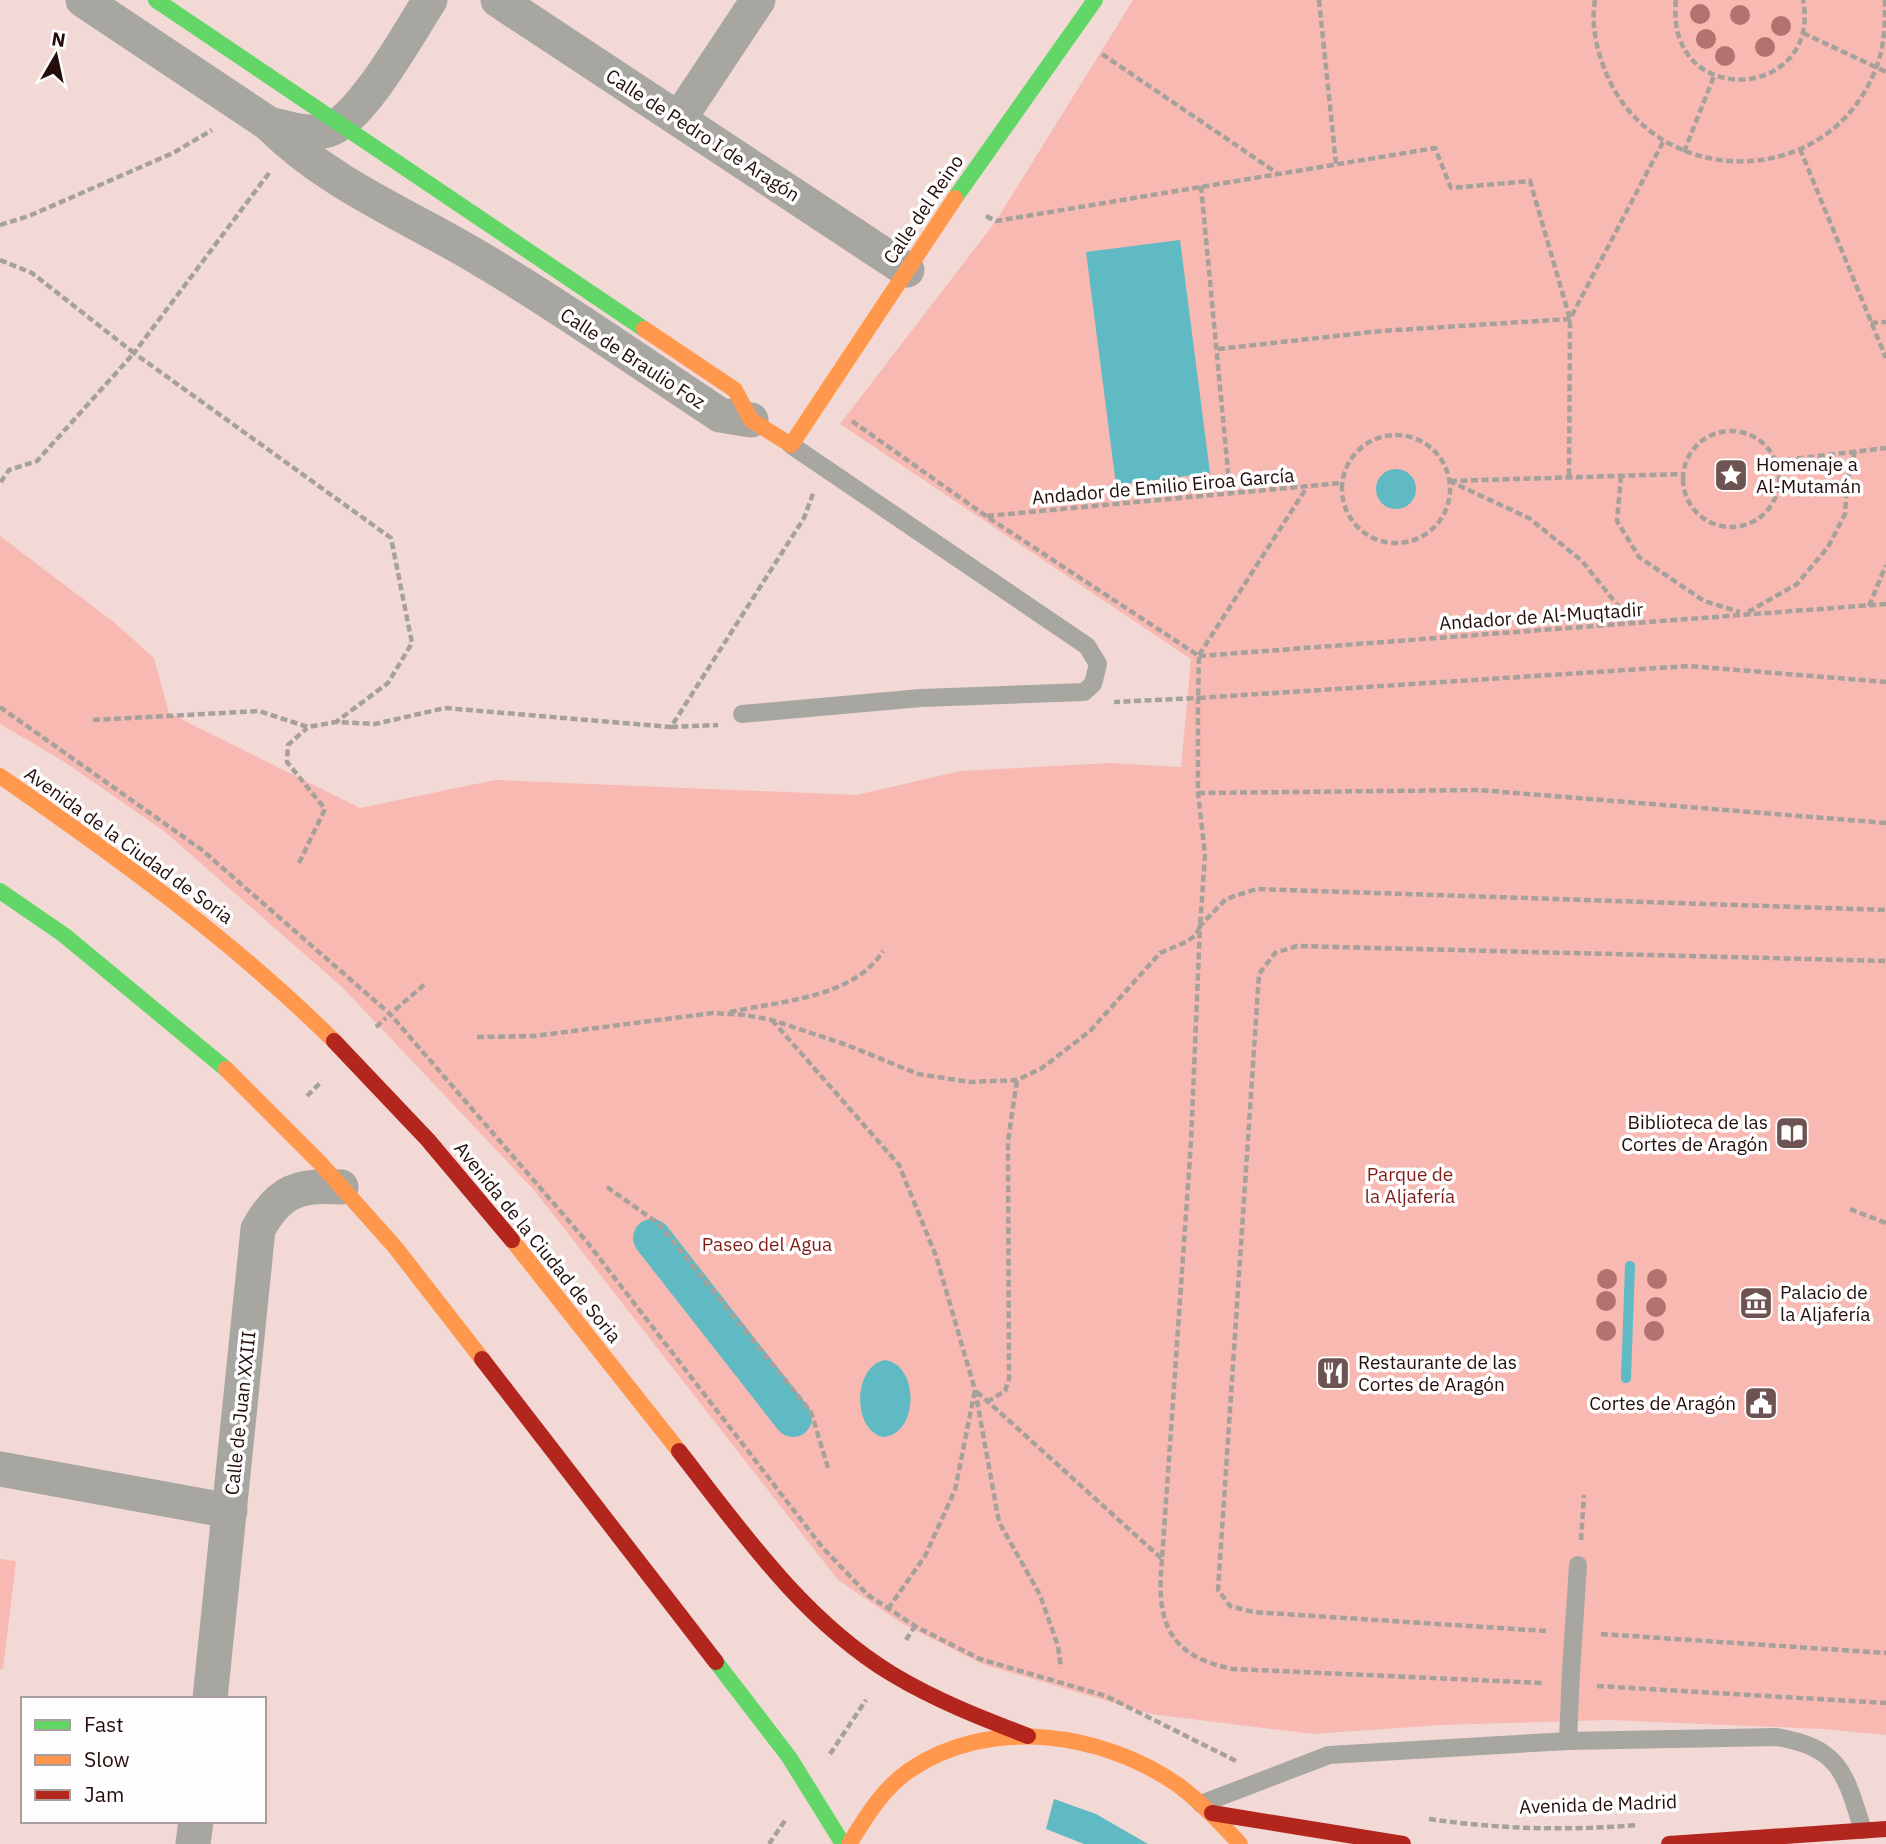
<svg xmlns="http://www.w3.org/2000/svg" width="1886" height="1844" viewBox="0 0 1886 1844" font-family="'IBM Plex Sans',sans-serif">
	<rect width="100%" height="100%" fill="#f2d9d6"/>
	<!-- green -->
	<path fill="#f8b9b2" d="M 1133,0 L 1886,0 L 1886,1735 L 1823,1729 L 1609,1720 L 1442,1725 L 1313,1734 L 1151,1714 L 982,1664 L 903,1624 L 838,1580 L 534,1190 L 343,988 L 164,831 L 63,761 L 0,724 L 0,536 L 115,623 L 154,658 L 169,713 L 360,808 L 495,780 L 856,795 L 961,771 L 1110,763 L 1181,767 L 1191,659 L 840,424 L 996,221 Z
		M 0,1559 L 16,1561 L 3,1669 L 0,1669 Z"/>
	<!-- water -->
	<path fill="#5fbac4" d="M 1180,240 L 1210,473 L 1116,485 L 1086,252 Z
		M1376 489a20 20 0 1 1 40 0a20 20 0 1 1-40 0Z
		M 885,1360 C 920,1365 919,1436 882,1437 C 851,1428 854,1365 885,1360 Z
		M 1054,1799 L 1096,1814 L 1148,1844 L 1084,1844 L 1046,1829 Z"/>
	<g fill="none" stroke-linecap="round" stroke-linejoin="round">
		<!-- stream -->
		<path stroke="#5fbac4" stroke-width="10" d="M 1626,1378 L 1630,1266"/>
		<!-- canal -->
		<path stroke="#5fbac4" stroke-width="38" d="M 652,1238 L 793,1418"/>
		<!-- path -->
		<path stroke="#a7a19c" stroke-width="4.5" stroke-dasharray="7 3.5" stroke-linecap="butt" d="M 1319,0 L 1336,164
			M 1595,0 C 1591,23 1596,47 1604,68 C 1651,192 1829,193 1876,68 C 1885,46 1885,23 1885,0
			M 1676,0 C 1664,112 1823,100 1803,0
			M 1803,33 L 1886,72
			M 1102,54 L 1277,173
			M 1800,149 L 1886,358
			M 1684,152 L 1714,76
			M 269,173 L 134,353 L 391,538 L 412,643 L 388,683 L 336,722
			M 1201,186 L 1230,493
			M 986,216 L 996,221 L 1435,148 L 1451,188 L 1530,181 L 1570,319 L 1569,477
			M 0,225 L 29,216 L 173,153 L 212,130
			M 0,260 L 32,273 L 134,353 L 37,461 L 9,470 L 0,483
			M 1871,323 L 1886,322
			M 1218,349 L 1381,331 L 1570,319 L 1663,142
			M 852,421 L 986,516 L 1199,656 L 1198,698 L 1688,666 L 1886,682
			M1683 479a48 48 0 1 1 96 0a48 48 0 1 1-96 0Z
			M1342 489a54 54 0 1 1 108 0a54 54 0 1 1-108 0Z
			M 1776,461 L 1886,448
			M 1621,476 L 1617,521 L 1639,557 L 1704,601 L 1740,612
			M 1449,481 L 1529,518 L 1582,561 L 1631,622
			M 1450,481 L 1682,474
			M 987,516 L 1341,483
			M 1869,606 L 1886,565
			M 1748,612 L 1797,584 L 1828,547 L 1845,514 L 1847,484 L 1855,451
			M 1199,655 L 1307,487
			M 1199,656 L 1886,604
			M 0,707 L 202,850 L 390,1014 L 587,1242 L 822,1547 L 868,1595 L 915,1626 L 980,1659 L 1106,1696 L 1238,1762
			M 93,720 L 259,711 L 308,727 L 336,722 L 375,724 L 445,708 L 671,727 L 804,518 L 814,491
			M 671,727 L 718,725
			M 1198,793 L 1479,790 L 1886,823
			M 299,863 L 325,809 L 287,762 L 288,745 L 307,728
			M 395,1010 L 425,984
			M 730,1012 C 780,1001 854,998 883,951
			M 772,1020 L 899,1165 L 936,1256 L 975,1390 L 999,1522 L 1040,1595 L 1058,1646 L 1061,1668
			M 376,1027 L 386,1018
			M 477,1037 L 534,1036 L 713,1013 L 745,1015 L 772,1020 L 847,1045 L 918,1074 L 970,1082 L 1017,1080 L 1042,1068 L 1090,1031 L 1160,953 L 1186,942 L 1196,935 L 1200,926 L 1205,855 L 1198,793 L 1198,698 L 1114,702
			M 307,1096 L 321,1082
			M 607,1187 L 659,1224 L 811,1412 L 829,1471
			M 1850,1209 L 1886,1223
			M 987,1402 L 1005,1391 L 1009,1379 L 1008,1141 L 1017,1080
			M 1581,1540 L 1584,1495
			M 1162,1559 C 1156,1621 1167,1656 1233,1669 L 1543,1683
			M 888,1609 L 925,1556 L 955,1490 L 975,1390 L 1162,1559 L 1191,1142 L 1200,926 L 1226,899 L 1256,889 L 1886,910
			M 1546,1631 L 1253,1612 L 1230,1606 L 1218,1590 L 1259,974 L 1275,953 L 1297,946 L 1886,961
			M 1601,1634 L 1886,1653
			M 906,1640 L 915,1626
			M 1597,1686 L 1886,1703
			M 830,1754 L 866,1700
			M 1429,1819 C 1498,1829 1567,1831 1637,1825
			M 769,1844 L 786,1819"/>
		<!-- lane -->
		<path stroke="#a7a6a0" stroke-width="18" d="M 742,714 L 921,698 L 1084,692 L 1093,684 L 1098,664 L 1087,646 L 791,445
			M 1568,1741 L 1777,1737 C 1841,1748 1845,1774 1863,1830
			M 1201,1804 L 1329,1755 L 1568,1741 L 1571,1671"/>
		<!-- street -->
		<path stroke="#a7a6a0" stroke-width="35" d="M 83,0 L 269,124 C 329,185 412,217 484,261 C 565,309 642,364 720,415 L 751,420
			M 498,0 L 907,270
			M 679,119 L 758,0
			M 269,124 C 288,128 308,136 328,130 C 362,119 410,31 430,0
			M 0,1469 L 230,1511
			M 210,1699 L 258,1229 C 279,1191 299,1184 341,1187
			M 193,1844 L 196,1821"/>
		<!-- fast -->
		<path stroke="#63d668" stroke-width="16" d="M 156,0 L 644,329
			M 955,198 L 1095,0
			M 0,891 L 64,935 L 226,1069
			M 716,1662 L 789,1757 L 843,1844"/>
		<!-- slow -->
		<path stroke="#ff974d" stroke-width="16" d="M 644,329 L 735,390 L 751,420 L 791,445 L 955,198
			M 0,776 C 117,857 232,940 334,1041
			M 226,1069 L 320,1163 L 395,1247 L 482,1359
			M 512,1240 L 679,1451
			M 849,1844 C 866,1817 883,1788 910,1770 C 989,1716 1102,1732 1178,1785 C 1201,1802 1221,1823 1240,1844"/>
		<!-- jam -->
		<path stroke="#b3261e" stroke-width="16" d="M 334,1041 L 428,1140 L 512,1240
			M 482,1359 L 716,1662
			M 679,1451 C 742,1532 803,1620 892,1674 C 935,1700 981,1718 1028,1736
			M 1212,1813 L 1403,1844
			M 1669,1844 L 1886,1829"/>
		<!-- lane-bridge -->
		<path stroke="#a7a6a0" stroke-width="18" d="M 1571,1671 L 1578,1565"/>
	</g>
	<!-- trees -->
	<g fill="#b4726e">
		<circle cx="1700" cy="14" r="10"/>
		<circle cx="1740" cy="15" r="10"/>
		<circle cx="1781" cy="26" r="10"/>
		<circle cx="1706" cy="39" r="10"/>
		<circle cx="1765" cy="47" r="10"/>
		<circle cx="1725" cy="56" r="10"/>
		<circle cx="1607" cy="1279" r="10"/>
		<circle cx="1657" cy="1279" r="10"/>
		<circle cx="1606" cy="1301" r="10"/>
		<circle cx="1656" cy="1307" r="10"/>
		<circle cx="1606" cy="1331" r="10"/>
		<circle cx="1654" cy="1331" r="10"/>
	</g>
	<!-- icons -->
	<defs>
		<g id="sight-square" transform="scale(1.75)"><rect x="-9" y="-9" width="18" height="18" rx="4" fill="#6d5452" stroke="#fefefe"/><path d="M0-6L1.8-2.2L6-1.7L2.9 1.2L3.7 5.4L0 3.3L-3.7 5.4L-2.9 1.2L-6-1.7L-1.8-2.2Z" fill="#fff"/></g>
		<g id="library-square" transform="scale(1.75)"><rect x="-9" y="-9" width="18" height="18" rx="4" fill="#6d5452" stroke="#fefefe"/><path d="M-6-4Q-3-5.5-.7-3.5V5Q-3 3-6 4ZM6-4Q3-5.5 .7-3.5V5Q3 3 6 4Z" fill="#fff"/></g>
		<g id="museum-square" transform="scale(1.75)"><rect x="-9" y="-9" width="18" height="18" rx="4" fill="#6d5452" stroke="#fefefe"/><path d="M0-6L6-3V-2H-6V-3ZM-5-1h2V3h-2ZM-1-1h2V3h-2ZM3-1h2V3H3ZM-6 4H6V6H-6Z" fill="#fff"/></g>
		<g id="restaurant-square" transform="scale(1.75)"><rect x="-9" y="-9" width="18" height="18" rx="4" fill="#6d5452" stroke="#fefefe"/><path d="M-5-6h1v4h1v-4h1v4h1v-4h1v5L-1.5 .5V6h-2V.5L-5-1ZM5-6V6H3V1.5H1.5Q1.5-4 5-6Z" fill="#fff"/></g>
		<g id="civic-square" transform="scale(1.75)"><rect x="-9" y="-9" width="18" height="18" rx="4" fill="#6d5452" stroke="#fefefe"/><path d="M-.6-6.5H3V-4.5H.6V-3L4-1V1h2V6H-6V1h2V-1L-.6-3ZM-1.2 2.5V6h2.4V2.5Z" fill="#fff"/></g>
	</defs>
	<g fill-rule="evenodd">
		<use href="#sight-square" x="1731" y="475"/>
		<use href="#library-square" x="1792" y="1133"/>
		<use href="#museum-square" x="1756" y="1303"/>
		<use href="#restaurant-square" x="1333" y="1373"/>
		<use href="#civic-square" x="1761" y="1403"/>
	</g>
	<g text-anchor="middle" stroke-width="7" stroke-linejoin="round" paint-order="stroke">
		<!-- street labels -->
		<g font-size="19" fill="#250d0b" stroke="#fefefe">
			<text transform="translate(703 135) rotate(33)" y="7">Calle de Pedro I de Aragón</text>
			<text transform="translate(923 209) rotate(-56)" y="7">Calle del Reino</text>
			<text transform="translate(633 358) rotate(33)" y="7">Calle de Braulio Foz</text>
			<text transform="translate(1163 486) rotate(-5)" y="7">Andador de Emilio Eiroa García</text>
			<text transform="translate(1541 616) rotate(-4)" y="7">Andador de Al-Muqtadir</text>
			<text transform="translate(129 845) rotate(36)" y="7">Avenida de la Ciudad de Soria</text>
			<text transform="translate(538 1242) rotate(51)" y="7">Avenida de la Ciudad de Soria</text>
			<text transform="translate(240 1413) rotate(-84)" y="7">Calle de Juan XXIII</text>
			<text transform="translate(1598 1804) rotate(-2)" y="7">Avenida de Madrid</text>
		</g>
		<!-- poi labels -->
		<g font-size="19" fill="#250d0b" stroke="#fefefe" text-anchor="start">
			<text x="1756" y="471">Homenaje a<tspan x="1756" dy="22">Al-Mutamán</tspan></text>
			<text x="1768" y="1129" text-anchor="end">Biblioteca de las<tspan x="1768" dy="22">Cortes de Aragón</tspan></text>
			<text x="1780" y="1299">Palacio de<tspan x="1780" dy="22">la Aljafería</tspan></text>
			<text x="1358" y="1369">Restaurante de las<tspan x="1358" dy="22">Cortes de Aragón</tspan></text>
			<text x="1736" y="1410" text-anchor="end">Cortes de Aragón</text>
		</g>
		<!-- park labels -->
		<g font-size="19" fill="#811d19" stroke="#fefefe">
			<text x="1410" y="1181">Parque de<tspan x="1410" dy="22">la Aljafería</tspan></text>
			<text x="767" y="1251">Paseo del Agua</text>
		</g>
	</g>
	<!-- legend -->
	<rect x="21" y="1697" width="245" height="126" fill="#fefefe" stroke="#a79e9d" stroke-width="2"/>
	<rect x="35" y="1720" width="35" height="10" fill="#63d668" stroke="#a79e9d" stroke-width="2"/>
	<text x="84" y="1732" font-size="21" fill="#250d0b">Fast</text>
	<rect x="35" y="1755" width="35" height="10" fill="#ff974d" stroke="#a79e9d" stroke-width="2"/>
	<text x="84" y="1767" font-size="21" fill="#250d0b">Slow</text>
	<rect x="35" y="1790" width="35" height="10" fill="#b3261e" stroke="#a79e9d" stroke-width="2"/>
	<text x="84" y="1802" font-size="21" fill="#250d0b">Jam</text>
	<!-- north arrow -->
	<g transform="translate(56 56) rotate(9)" stroke="#fefefe" stroke-width="5" paint-order="stroke">
	<path d="M0-5L12 26L0 18L-12 26Z" fill="#250d0b"/>
	<text y="-10" font-size="19" font-weight="bold" text-anchor="middle" fill="#250d0b">N</text>
	</g>
</svg>
